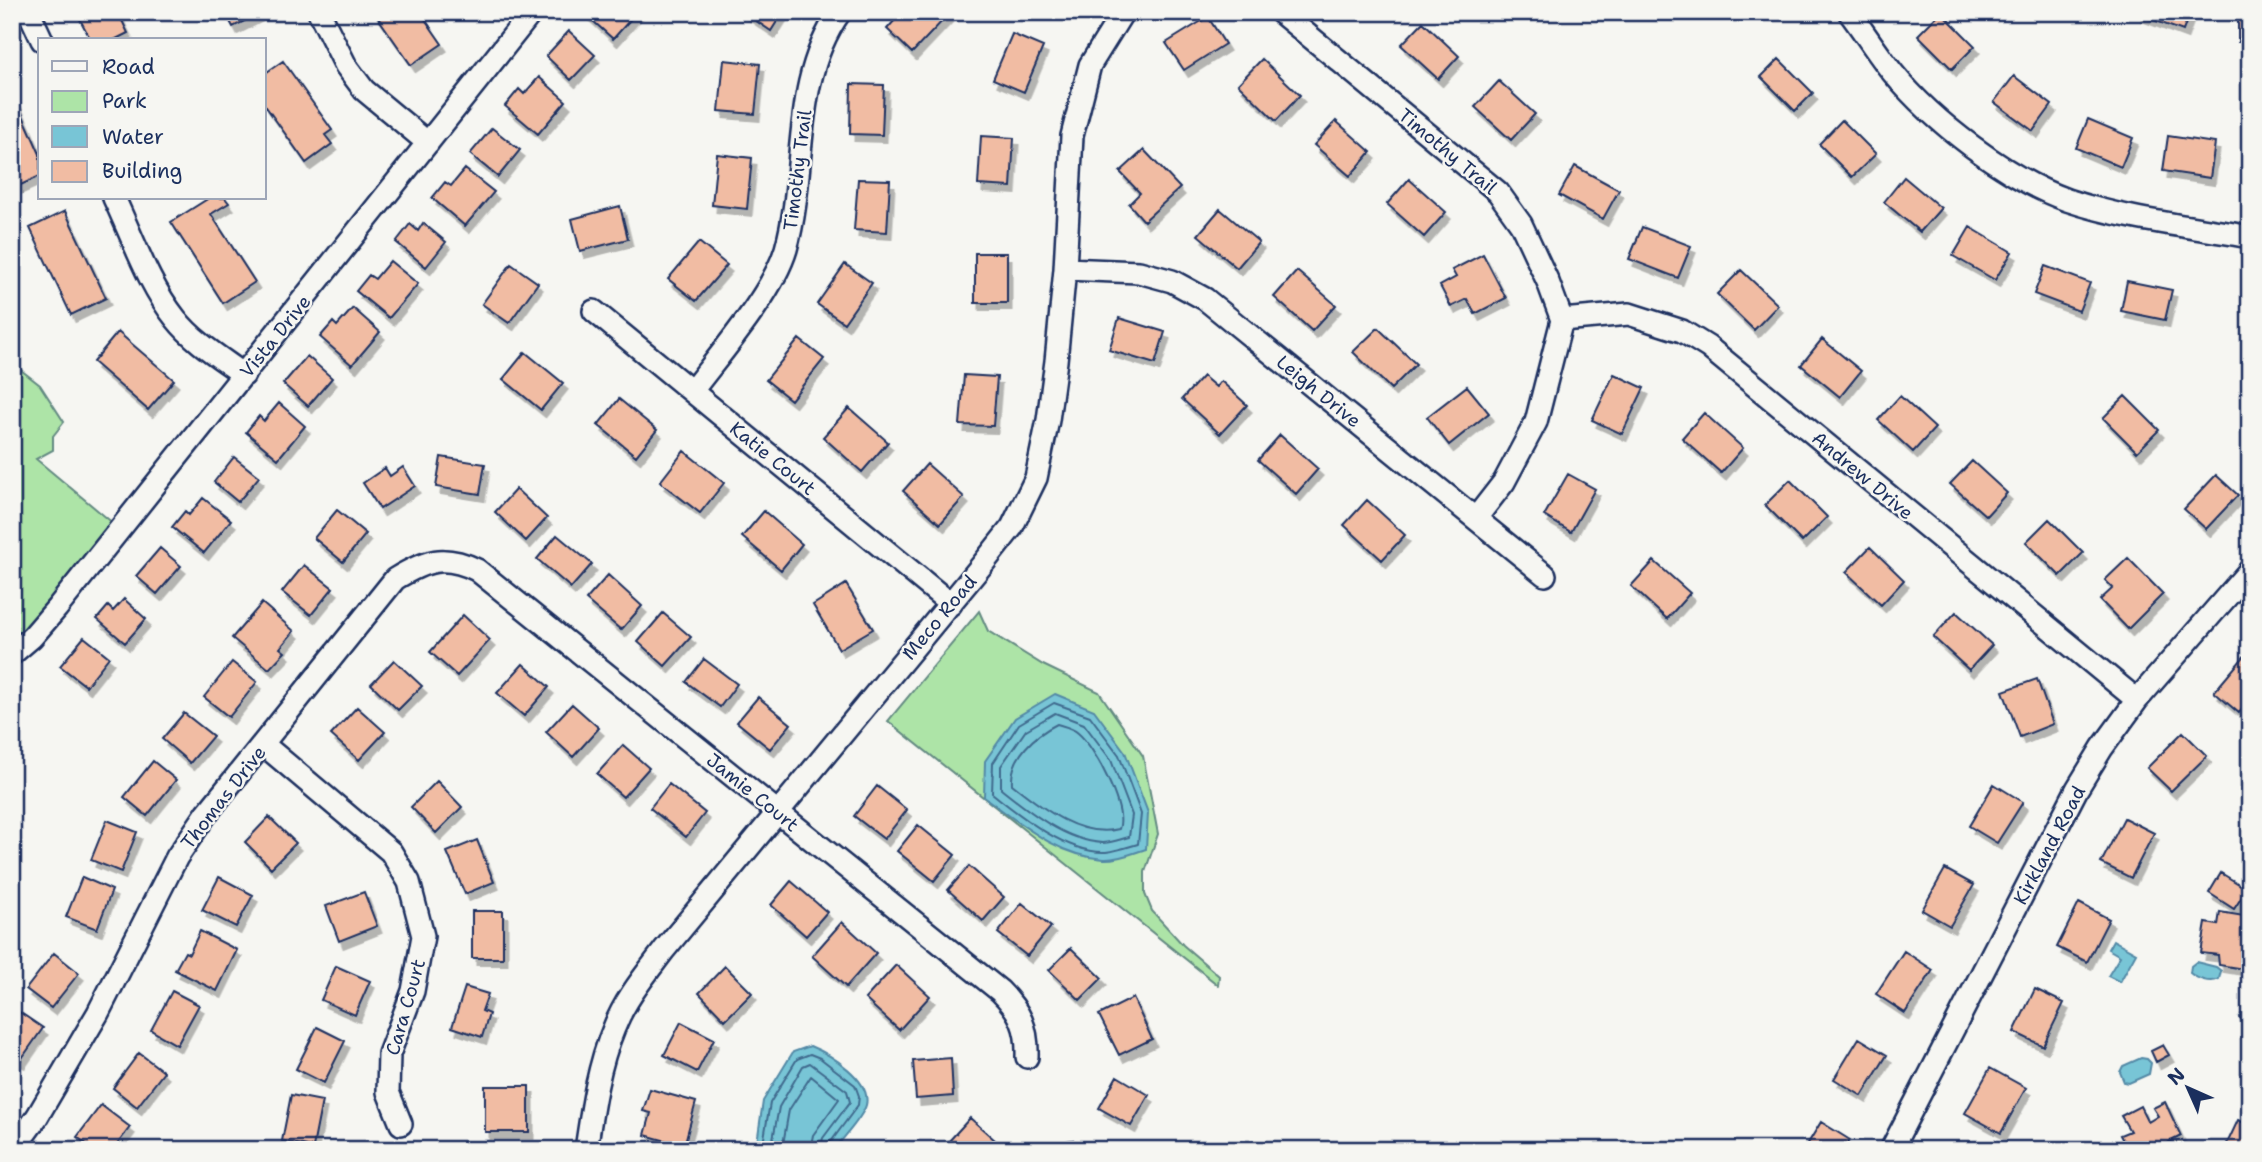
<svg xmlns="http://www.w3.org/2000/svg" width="2262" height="1162" viewBox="0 0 2262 1162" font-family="'Shantell Sans',sans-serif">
	<defs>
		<filter id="shadow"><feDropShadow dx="4.5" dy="7" stdDeviation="0" flood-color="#0004"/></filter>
	</defs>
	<rect width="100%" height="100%" fill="#f6f6f2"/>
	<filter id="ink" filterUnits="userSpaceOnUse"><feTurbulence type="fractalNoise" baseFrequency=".0143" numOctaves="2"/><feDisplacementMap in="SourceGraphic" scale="14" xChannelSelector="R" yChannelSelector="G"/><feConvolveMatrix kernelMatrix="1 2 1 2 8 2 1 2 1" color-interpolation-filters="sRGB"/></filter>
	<g filter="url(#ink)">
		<!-- green -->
		<path fill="#ade4a7" stroke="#648a82" stroke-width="2" d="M 12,363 L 40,385 L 64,422 L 53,436 L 53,450 L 36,459 L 120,529 L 12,654 Z
			M 979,611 L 988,631 L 1043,665 L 1099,692 L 1143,756 L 1158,834 L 1145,872 L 1145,894 L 1152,911 L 1183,945 L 1219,976 L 1218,985 L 888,721 Z"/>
		<!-- water -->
		<path fill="#78c5d6" stroke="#5389a6" stroke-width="2" d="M 1055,694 L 1094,710 L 1125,752 L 1148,813 L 1146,849 C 1133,853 1117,860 1104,859 C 1057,856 1020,823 984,797 L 985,761 L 1015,718 Z
			M 2113,940 L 2136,953 L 2120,982 L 2108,976 L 2120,956 L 2108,949 Z
			M 2196,962 L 2216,967 L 2221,971 L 2219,979 C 2210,984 2197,979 2190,973 L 2191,966 Z
			M 810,1046 C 830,1054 872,1080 866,1105 C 863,1117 842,1139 834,1150 L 754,1150 L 757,1143 L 763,1101 L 793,1052 Z
			M 2141,1058 L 2147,1059 L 2151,1063 L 2149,1074 L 2129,1083 L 2124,1082 L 2120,1072 L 2123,1066 Z"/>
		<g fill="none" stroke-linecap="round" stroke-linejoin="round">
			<!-- shore -->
			<path stroke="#406b8e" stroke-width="2" d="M 1054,703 L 1090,716 L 1119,755 L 1141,814 L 1138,844 C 1128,847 1116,851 1106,852 C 1068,854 1020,816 992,793 L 993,763 L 1019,724 Z
				M 1055,713 L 1084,724 L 1111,760 L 1132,815 L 1129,837 C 1121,839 1111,843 1102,843 C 1064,840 1030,812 1001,789 L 1001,766 L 1026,730 Z
				M 1057,724 C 1063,726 1073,728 1078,733 C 1095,747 1127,809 1119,829 C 1080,839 1041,807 1012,784 C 1010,757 1035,735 1057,724 Z
				M 762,1150 L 770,1103 L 797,1059 L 810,1054 L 820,1058 L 855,1085 L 859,1096 L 858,1105 L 830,1143 L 829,1150
				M 771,1150 L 779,1107 L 803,1066 L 810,1063 L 847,1091 L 850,1102 L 823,1138 L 820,1150
				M 782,1150 L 789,1110 L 811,1076 L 839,1099 L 813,1135 L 810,1150"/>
		</g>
		<!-- building -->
		<path fill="#f1bca3" stroke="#1b2f5e" stroke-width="2" filter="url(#shadow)" d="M 76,12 L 118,12 L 128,33 L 114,40 L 91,40 Z
			M 225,12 L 262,12 L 233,27 Z
			M 374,12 L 420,12 L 442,44 L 411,65 Z
			M 583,12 L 637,12 L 613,39 Z
			M 743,12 L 783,12 L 771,31 Z
			M 902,12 L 946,12 L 948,15 L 912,53 L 887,29 Z
			M 1941,12 L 1975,46 L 1952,69 L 1918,35 Z
			M 2138,12 L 2190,12 L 2183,31 L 2137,14 Z
			M 2238,12 L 2250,12 L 2250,42 L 2238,42 Z
			M 1208,17 L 1225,44 L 1184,70 L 1166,43 Z
			M 1423,22 L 1459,56 L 1438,79 L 1401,45 Z
			M 569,31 L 595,55 L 571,80 L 546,56 Z
			M 1012,34 L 1043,47 L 1024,92 L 993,79 Z
			M 1262,59 L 1300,95 L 1276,121 L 1238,84 Z
			M 1779,59 L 1813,93 L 1795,111 L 1761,77 Z
			M 724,60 L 760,64 L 755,114 L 719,111 Z
			M 283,61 L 332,130 L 325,135 L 332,144 L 306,163 L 264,104 L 264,74 Z
			M 2014,76 L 2052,105 L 2033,131 L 1994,102 Z
			M 539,77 L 566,101 L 538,134 L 505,106 L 519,89 L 524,94 Z
			M 1499,81 L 1535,114 L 1511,140 L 1475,107 Z
			M 851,84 L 884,85 L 882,135 L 850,134 Z
			M 12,91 L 40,154 L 40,176 L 12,189 Z
			M 2088,119 L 2133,138 L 2121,167 L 2076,148 Z
			M 1842,120 L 1876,154 L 1852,177 L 1819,144 Z
			M 1336,121 L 1371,152 L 1350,176 L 1314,145 Z
			M 492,128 L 520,150 L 498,177 L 470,154 Z
			M 981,136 L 1014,138 L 1011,187 L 978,185 Z
			M 2168,136 L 2215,143 L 2210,178 L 2163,171 Z
			M 1144,150 L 1180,188 L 1144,221 L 1129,204 L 1140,193 L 1120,172 Z
			M 717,154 L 752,158 L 747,209 L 712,205 Z
			M 2250,160 L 2250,190 L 2244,189 Z
			M 1575,166 L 1619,190 L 1603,219 L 1559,195 Z
			M 465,169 L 494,192 L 465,226 L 432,198 L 445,182 L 451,186 Z
			M 1904,177 L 1941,208 L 1920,232 L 1884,202 Z
			M 858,179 L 890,180 L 887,232 L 854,230 Z
			M 1409,179 L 1446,212 L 1424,237 L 1387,204 Z
			M 209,198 L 225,198 L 229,203 L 211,214 L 255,282 L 223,303 L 171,222 Z
			M 620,206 L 628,239 L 580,251 L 572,219 Z
			M 1220,209 L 1259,242 L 1237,268 L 1198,235 Z
			M 65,211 L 106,298 L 71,315 L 30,228 Z
			M 423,223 L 446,242 L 426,267 L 396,242 L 410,224 L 418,231 Z
			M 1642,227 L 1691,246 L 1678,278 L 1629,259 Z
			M 1970,227 L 2012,252 L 1995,280 L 1953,256 Z
			M 699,242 L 727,265 L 696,301 L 668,279 Z
			M 975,253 L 1007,253 L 1007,303 L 975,303 Z
			M 1483,254 L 1506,298 L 1475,314 L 1467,299 L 1451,307 L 1440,286 L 1456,277 L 1452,270 Z
			M 390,261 L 418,284 L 389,318 L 356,291 L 369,275 L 375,279 Z
			M 511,264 L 538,283 L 509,323 L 482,304 Z
			M 845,264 L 872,283 L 844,323 L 817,304 Z
			M 2045,266 L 2090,283 L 2079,311 L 2034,294 Z
			M 1741,270 L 1778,305 L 1754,330 L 1717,294 Z
			M 1297,271 L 1336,305 L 1312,331 L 1274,297 Z
			M 2127,281 L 2172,290 L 2165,320 L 2121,311 Z
			M 353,308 L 380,332 L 352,365 L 320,337 L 333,322 L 337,326 Z
			M 1119,318 L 1165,332 L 1155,364 L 1109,350 Z
			M 1378,328 L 1416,364 L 1391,389 L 1353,352 Z
			M 118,332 L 174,380 L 148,410 L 93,362 Z
			M 799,339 L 824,359 L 791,400 L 766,380 Z
			M 1822,339 L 1861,371 L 1840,397 L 1801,365 Z
			M 525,352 L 563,383 L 541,410 L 503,379 Z
			M 307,356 L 332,378 L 308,406 L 283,384 Z
			M 1614,374 L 1644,388 L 1622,434 L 1592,420 Z
			M 964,375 L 997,377 L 993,426 L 960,425 Z
			M 1203,376 L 1216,387 L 1221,381 L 1247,405 L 1220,434 L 1182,399 Z
			M 1467,386 L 1489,413 L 1449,445 L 1427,417 Z
			M 1900,396 L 1935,428 L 1913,452 L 1878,420 Z
			M 2125,396 L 2159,430 L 2137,452 L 2103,418 Z
			M 619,399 L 657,430 L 636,456 L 598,425 Z
			M 279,403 L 305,426 L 278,459 L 246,432 L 259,416 L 264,421 Z
			M 849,408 L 888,442 L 862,472 L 823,437 Z
			M 1704,413 L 1743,448 L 1721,473 L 1682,438 Z
			M 1280,435 L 1318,469 L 1296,494 L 1258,460 Z
			M 684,451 L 724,483 L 700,513 L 660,482 Z
			M 234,457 L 259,477 L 238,502 L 214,482 Z
			M 441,457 L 485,464 L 480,494 L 436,487 Z
			M 1972,461 L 2007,493 L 1986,516 L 1950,484 Z
			M 927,464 L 964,497 L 940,524 L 903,491 Z
			M 403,467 L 415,486 L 380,509 L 363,483 L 385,468 L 390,476 Z
			M 1568,474 L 1595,489 L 1571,532 L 1544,516 Z
			M 2216,475 L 2238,495 L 2206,529 L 2184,509 Z
			M 1790,480 L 1827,517 L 1802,542 L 1765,505 Z
			M 516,489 L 547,518 L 526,541 L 495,512 Z
			M 203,498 L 231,520 L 204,553 L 172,527 L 185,511 L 189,515 Z
			M 1367,500 L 1405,535 L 1382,560 L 1344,525 Z
			M 337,510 L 366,534 L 343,562 L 314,538 Z
			M 764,511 L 802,544 L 781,570 L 742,537 Z
			M 2049,519 L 2083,553 L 2060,576 L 2026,542 Z
			M 557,535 L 592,564 L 571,588 L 537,559 Z
			M 1870,547 L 1904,580 L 1881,605 L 1846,572 Z
			M 160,548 L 181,566 L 157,594 L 136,576 Z
			M 2128,558 L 2163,594 L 2128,629 L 2100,600 L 2113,588 L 2105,580 Z
			M 1654,561 L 1690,593 L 1667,619 L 1631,586 Z
			M 304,565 L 333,588 L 311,615 L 282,592 Z
			M 608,575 L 642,606 L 621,630 L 586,600 Z
			M 846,584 L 873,629 L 839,649 L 813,605 Z
			M 124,599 L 146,619 L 125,643 L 97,619 L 108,606 L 113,611 Z
			M 262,603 L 294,631 L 280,648 L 285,652 L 269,669 L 232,638 Z
			M 1956,612 L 1992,645 L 1969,670 L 1933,637 Z
			M 663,613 L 691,637 L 665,666 L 638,642 Z
			M 463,615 L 490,640 L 457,676 L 430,652 Z
			M 84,637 L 109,657 L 86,686 L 60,666 Z
			M 2246,654 L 2250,657 L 2250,700 L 2239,713 L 2214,692 Z
			M 704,659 L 737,684 L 720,707 L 686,682 Z
			M 394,660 L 422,686 L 398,710 L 371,684 Z
			M 232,662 L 257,682 L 229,717 L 204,697 Z
			M 523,664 L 549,687 L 524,716 L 497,693 Z
			M 2037,679 L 2053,724 L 2020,737 L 2003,691 Z
			M 758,697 L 791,724 L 770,749 L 737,722 Z
			M 572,704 L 599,728 L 573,757 L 546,732 Z
			M 357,707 L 385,732 L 359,760 L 331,735 Z
			M 184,713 L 213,736 L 190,763 L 162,739 Z
			M 2183,732 L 2207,756 L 2171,791 L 2147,768 Z
			M 623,745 L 649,768 L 623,797 L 597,774 Z
			M 153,761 L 176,780 L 147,816 L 124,797 Z
			M 437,781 L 462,807 L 436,833 L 411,807 Z
			M 669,784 L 705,813 L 686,837 L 650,808 Z
			M 1994,784 L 2023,802 L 1997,843 L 1969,826 Z
			M 877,786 L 907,810 L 884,839 L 854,816 Z
			M 269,817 L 296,843 L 271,868 L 245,842 Z
			M 2124,818 L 2154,833 L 2131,878 L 2101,863 Z
			M 107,820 L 137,832 L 121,872 L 91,860 Z
			M 918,825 L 955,855 L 934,881 L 897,851 Z
			M 477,840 L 494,882 L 465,894 L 447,852 Z
			M 969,866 L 1004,897 L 983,921 L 948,890 Z
			M 1945,869 L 1974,885 L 1950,926 L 1922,910 Z
			M 2221,873 L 2247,889 L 2234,909 L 2209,893 Z
			M 82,877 L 112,890 L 97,929 L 66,917 Z
			M 219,877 L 253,895 L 236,927 L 202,910 Z
			M 791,881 L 827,912 L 806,936 L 771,905 Z
			M 364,892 L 377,926 L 339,941 L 326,906 Z
			M 1022,903 L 1051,927 L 1027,956 L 998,933 Z
			M 2079,903 L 2109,919 L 2087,962 L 2057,947 Z
			M 472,911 L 503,911 L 503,958 L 472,958 Z
			M 2220,912 L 2250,917 L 2250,970 L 2219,965 L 2218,955 L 2201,953 L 2206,923 L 2218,925 Z
			M 842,922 L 876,953 L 846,987 L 812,956 Z
			M 200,931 L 237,950 L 217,991 L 175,970 L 185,952 L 189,954 Z
			M 1071,948 L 1102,978 L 1080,1000 L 1049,970 Z
			M 1904,951 L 1933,970 L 1905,1013 L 1876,994 Z
			M 54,953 L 79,973 L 51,1008 L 26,989 Z
			M 896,965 L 930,996 L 899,1030 L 865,999 Z
			M 336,966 L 370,981 L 355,1015 L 321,1000 Z
			M 725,966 L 752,993 L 725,1020 L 699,993 Z
			M 465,987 L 488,994 L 482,1011 L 489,1014 L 482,1037 L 452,1027 Z
			M 2035,989 L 2064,1003 L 2043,1046 L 2014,1032 Z
			M 172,991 L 199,1005 L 177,1045 L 151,1030 Z
			M 1133,998 L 1152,1039 L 1119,1055 L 1099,1015 Z
			M 2250,1006 L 2250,1027 L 2239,1017 Z
			M 12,1007 L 43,1028 L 20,1061 L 12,1056 Z
			M 681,1022 L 714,1039 L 697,1072 L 664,1055 Z
			M 317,1027 L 345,1041 L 324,1083 L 296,1069 Z
			M 1859,1038 L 1887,1055 L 1862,1096 L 1834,1079 Z
			M 2163,1045 L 2169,1055 L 2156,1062 L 2151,1051 Z
			M 139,1053 L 164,1072 L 137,1107 L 113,1088 Z
			M 951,1058 L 953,1096 L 916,1099 L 913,1061 Z
			M 1990,1068 L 2026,1088 L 2001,1133 L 1965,1113 Z
			M 1117,1076 L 1149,1095 L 1131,1126 L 1099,1108 Z
			M 485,1086 L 529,1086 L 529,1132 L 485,1132 Z
			M 650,1089 L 696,1102 L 684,1146 L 645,1135 L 651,1113 L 643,1111 Z
			M 291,1095 L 322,1101 L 313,1147 L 282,1141 Z
			M 2165,1102 L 2181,1136 L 2169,1142 L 2173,1150 L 2128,1150 L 2120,1135 L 2130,1131 L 2121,1116 L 2140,1106 L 2148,1122 L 2158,1116 L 2153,1108 Z
			M 101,1105 L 130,1127 L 113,1150 L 95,1150 L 77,1137 Z
			M 970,1118 L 1004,1148 L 1002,1150 L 960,1150 L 949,1141 Z
			M 2238,1120 L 2250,1126 L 2250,1150 L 2224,1150 Z
			M 1821,1122 L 1850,1140 L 1844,1150 L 1804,1150 Z
			M 1073,1140 L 1075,1150 L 1028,1150 L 1028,1147 Z"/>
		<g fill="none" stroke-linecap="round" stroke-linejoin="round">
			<!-- street casing -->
			<g stroke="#1b2f5e" stroke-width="26">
				<path id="street" d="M 29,12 L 42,40
					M 319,12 L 346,66 L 364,90 L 428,143
					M 1280,12 L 1498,192 L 1521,224 L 1548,282 L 1562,320 L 1536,422 L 1504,482 L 1476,518
					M 1849,12 C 1864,32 1877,53 1893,73 C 1933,122 2008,179 2067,200 C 2126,220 2189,226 2250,237
					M 114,198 C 133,238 148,284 176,319 C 194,342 221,358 244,375
					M 1065,269 L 1139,272 L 1172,281 L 1205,299 L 1545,575
					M 594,311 L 951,604
					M 1562,320 L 1629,314 L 1682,331 L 1708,347 L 2137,700
					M 692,391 C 720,354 773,293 786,249 C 808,170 790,83 840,12
					M 12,654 L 32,637 L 57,608 L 532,12
					M 264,745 L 391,852 L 409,882 L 423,936 L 413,991 L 389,1054 L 388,1092 L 401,1124
					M 13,1150 L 37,1117 L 98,1013 L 177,857 L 207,813 L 395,579 C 426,560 444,554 477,570 L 1000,991 C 1020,1011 1028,1028 1027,1057
					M 586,1150 C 592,1109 598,1066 614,1028 C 625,999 646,974 664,950 L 982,565 L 1012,527 L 1036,478 L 1048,420 L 1056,361 L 1065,269 L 1072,136 L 1090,65 L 1123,12
					M 1891,1150 L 2077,789 L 2102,748 L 2137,700 L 2250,570"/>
			</g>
			<!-- street -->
			<use href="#street" stroke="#f6f6f2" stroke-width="21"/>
		</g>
	</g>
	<g text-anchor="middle" stroke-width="5" stroke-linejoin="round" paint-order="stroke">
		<!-- street labels -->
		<g font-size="19" fill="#1b2f5e" stroke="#f6f6f2">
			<text transform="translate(1448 151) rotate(40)" y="7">Timothy Trail</text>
			<text transform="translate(797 170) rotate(-83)" y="7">Timothy Trail</text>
			<text transform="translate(275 336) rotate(-51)" y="7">Vista Drive</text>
			<text transform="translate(1319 391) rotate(39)" y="7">Leigh Drive</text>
			<text transform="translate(773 458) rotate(39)" y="7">Katie Court</text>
			<text transform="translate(1863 475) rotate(40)" y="7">Andrew Drive</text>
			<text transform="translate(939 617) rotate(-50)" y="7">Meco Road</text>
			<text transform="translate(753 792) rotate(39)" y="7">Jamie Court</text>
			<text transform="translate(223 797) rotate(-52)" y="7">Thomas Drive</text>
			<text transform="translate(2049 845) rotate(-62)" y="7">Kirkland Road</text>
			<text transform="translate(405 1007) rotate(-74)" y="7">Cara Court</text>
		</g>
	</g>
	<!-- margin -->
	<rect width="2262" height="1162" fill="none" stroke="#f6f6f2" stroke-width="42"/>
	<rect x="21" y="21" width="2220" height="1120" fill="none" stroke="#1b2f5e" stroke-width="2.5" filter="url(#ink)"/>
	<!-- legend -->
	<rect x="38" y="38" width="228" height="161" fill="#f6f6f2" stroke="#9ea6b7" stroke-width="2"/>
	<rect x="52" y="61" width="35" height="10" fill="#f6f6f2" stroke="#9ea6b7" stroke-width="2"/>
	<text x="102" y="74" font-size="21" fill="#1b2f5e">Road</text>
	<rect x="52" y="91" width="35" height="21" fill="#ade4a7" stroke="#9ea6b7" stroke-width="2"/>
	<text x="102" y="108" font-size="21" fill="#1b2f5e">Park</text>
	<rect x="52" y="126" width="35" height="21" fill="#78c5d6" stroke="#9ea6b7" stroke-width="2"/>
	<text x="102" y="144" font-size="21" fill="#1b2f5e">Water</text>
	<rect x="52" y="161" width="35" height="21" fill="#f1bca3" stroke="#9ea6b7" stroke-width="2"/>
	<text x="102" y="178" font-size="21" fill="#1b2f5e">Building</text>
	<!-- north arrow -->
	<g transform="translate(2188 1088) rotate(315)" stroke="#f6f6f2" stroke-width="5" paint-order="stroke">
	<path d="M0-5L12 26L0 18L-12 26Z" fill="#1b2f5e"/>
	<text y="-10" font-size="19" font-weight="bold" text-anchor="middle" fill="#1b2f5e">N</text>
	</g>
</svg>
